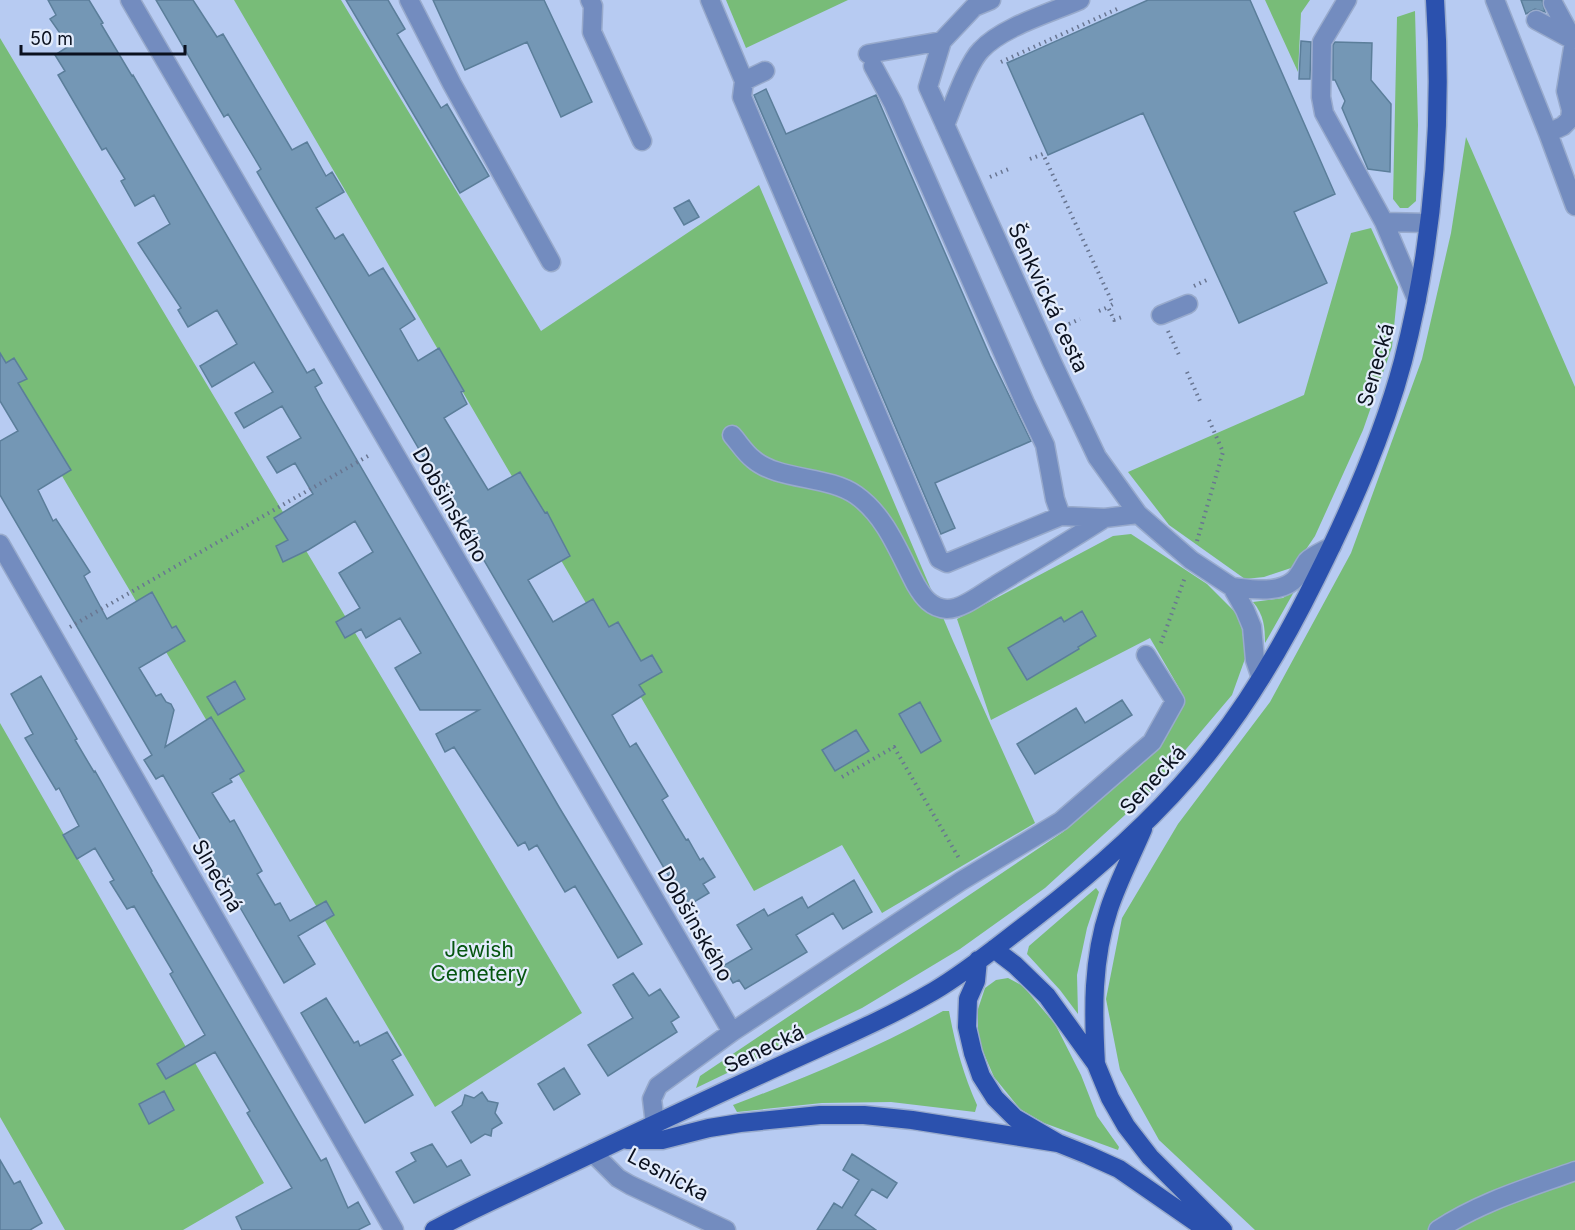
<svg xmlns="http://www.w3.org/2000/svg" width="1575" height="1230" viewBox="0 0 1575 1230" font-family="Inter,sans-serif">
	<rect width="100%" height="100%" fill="#b7cbf2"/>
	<!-- green -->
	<path fill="#78bc78" d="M 234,0 L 341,0 L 541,331 L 759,185 L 953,641 L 1035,823 L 882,913 L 842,845 L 754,891 Z
		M 726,0 L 848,0 L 746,48 Z
		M 1265,0 L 1310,0 L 1301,13 L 1298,72 Z
		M 1415,11 L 1418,125 L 1416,201 L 1408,208 L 1400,208 L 1393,199 L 1397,17 Z
		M 0,38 L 582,1013 L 435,1107 L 0,371 Z
		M 1466,137 L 1575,387 L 1575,1230 L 1255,1230 L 1159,1140 L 1120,1070 L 1106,999 L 1122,918 L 1178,824 L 1270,702 L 1351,553 L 1422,359 L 1451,233 Z
		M 1371,228 L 1398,287 L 1392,347 L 1363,430 L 1315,536 L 1294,567 L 1264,577 L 1245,579 L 1169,525 L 1128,472 L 1304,395 L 1351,233 Z
		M 1131,534 L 1207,584 L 1240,617 L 1246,656 L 1232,695 L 1148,794 L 1045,888 L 960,949 L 862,1008 L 696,1088 L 700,1076 L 1063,832 L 1157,747 L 1182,693 L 1150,638 L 991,720 L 957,619 L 1113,536 Z
		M 1295,590 L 1265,643 C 1265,627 1264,615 1253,602 L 1283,598 Z
		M 0,723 L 264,1183 L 183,1230 L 65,1230 L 0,1117 Z
		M 1096,888 L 1099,892 L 1087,928 L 1077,975 L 1078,1014 L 1060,990 L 1027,954 L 1029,946 Z
		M 1008,978 L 1023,986 L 1055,1024 L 1081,1075 L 1097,1116 L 1119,1147 L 1118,1150 L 1044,1123 L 1020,1109 L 994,1077 L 978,1040 L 978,1009 L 985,988 L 996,980 Z
		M 943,1011 L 949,1011 C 955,1044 963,1074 977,1105 L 975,1112 L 891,1102 L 822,1103 L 737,1112 L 733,1105 C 807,1077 873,1050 943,1011 Z"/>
	<!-- building -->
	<path fill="#7497b5" stroke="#5b7e9a" stroke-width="1.5" d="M 48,0 L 89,0 L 103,23 L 101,24 L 132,76 L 133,75 L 307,373 L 314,369 L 322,383 L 315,387 L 323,402 L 559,807 L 642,944 L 618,958 L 575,886 L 565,892 L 537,845 L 529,850 L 525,842 L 518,846 L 454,747 L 445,752 L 436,734 L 479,710 L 420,710 L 395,668 L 421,653 L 400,618 L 366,638 L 361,629 L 345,638 L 336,622 L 360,608 L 339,573 L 373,552 L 355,521 L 308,550 L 283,562 L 276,546 L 288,540 L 274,518 L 313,494 L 295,463 L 277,473 L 267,457 L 301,438 L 282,406 L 244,428 L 235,413 L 273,392 L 254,362 L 212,387 L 200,366 L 237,344 L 217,310 L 188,327 L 178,310 L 181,308 L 138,243 L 170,224 L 154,195 L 135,206 L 121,181 L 125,179 L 106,148 L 102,150 L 58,75 L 65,71 L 55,55 L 69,46 L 50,19 L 56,15 Z
		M 156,0 L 193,0 L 217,37 L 223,34 L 292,150 L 307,142 L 326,176 L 332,172 L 344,192 L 316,208 L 335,239 L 343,234 L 369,276 L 383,268 L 415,319 L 400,329 L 418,361 L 439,348 L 464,391 L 461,392 L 467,404 L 444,418 L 488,490 L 520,472 L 545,513 L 547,512 L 570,556 L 528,580 L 553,622 L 593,599 L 609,627 L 618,622 L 641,661 L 652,655 L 662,672 L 639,685 L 645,694 L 612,715 L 630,747 L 636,743 L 668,796 L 662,800 L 686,840 L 688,839 L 700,860 L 703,858 L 715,877 L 703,884 L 709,893 L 689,905 L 673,879 L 671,880 L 275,203 L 257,172 L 261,169 L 228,114 L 224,117 Z
		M 346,0 L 388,0 L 405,29 L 397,34 L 441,108 L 447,104 L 489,176 L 460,193 Z
		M 433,0 L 544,0 L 592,102 L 561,117 L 527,42 L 465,70 Z
		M 1148,0 L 1250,0 L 1335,194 L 1294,212 L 1327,283 L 1239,323 L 1143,113 L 1048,155 L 1007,63 Z
		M 1521,0 L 1542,0 L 1545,12 L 1535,9 L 1526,14 Z
		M 1301,41 L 1311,42 L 1310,79 L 1299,79 Z
		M 1335,42 L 1372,43 L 1371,80 L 1391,104 L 1390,172 L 1368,169 L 1342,108 L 1345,101 L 1335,80 L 1333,80 L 1333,45 Z
		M 766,89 L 786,134 L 876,95 L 990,356 L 1031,441 L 935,483 L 955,528 L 941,534 L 754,95 Z
		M 689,200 L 699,217 L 684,225 L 674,208 Z
		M 0,353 L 6,363 L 14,358 L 27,379 L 18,383 L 71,470 L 38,490 L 53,521 L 56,519 L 90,572 L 84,576 L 107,619 L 152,592 L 172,628 L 176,626 L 185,641 L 139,668 L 156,696 L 161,694 L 166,702 L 171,704 L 174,710 L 165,747 L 211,717 L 244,771 L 230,779 L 232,782 L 212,793 L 230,822 L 234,820 L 262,871 L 257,874 L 275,905 L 280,903 L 290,921 L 326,901 L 334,915 L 298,936 L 315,964 L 284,983 L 163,775 L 156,779 L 144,760 L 152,755 L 0,495 L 0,441 L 18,431 L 0,401 Z
		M 1082,611 L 1096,636 L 1078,647 L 1079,649 L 1027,680 L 1008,648 L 1061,617 L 1064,622 Z
		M 41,676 L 77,739 L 75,740 L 94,772 L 95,771 L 152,871 L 151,872 L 321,1161 L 326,1158 L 348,1208 L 358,1202 L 370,1224 L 358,1230 L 242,1230 L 236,1217 L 292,1188 L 247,1113 L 250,1111 L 215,1052 L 166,1079 L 157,1064 L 205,1035 L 170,974 L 173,972 L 134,906 L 127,909 L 110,882 L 114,880 L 95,848 L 77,859 L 63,835 L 79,826 L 59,788 L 56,790 L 25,738 L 33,734 L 11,694 Z
		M 235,681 L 245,699 L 218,715 L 207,697 Z
		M 1122,700 L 1132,715 L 1035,774 L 1017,744 L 1076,708 L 1085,723 Z
		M 920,702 L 941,741 L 921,753 L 899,714 Z
		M 856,730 L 869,751 L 835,771 L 822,750 Z
		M 854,880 L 872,912 L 843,929 L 833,913 L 796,935 L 807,952 L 745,989 L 739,980 L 733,983 L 723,966 L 752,949 L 737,925 L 764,909 L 768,916 L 802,897 L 808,908 Z
		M 633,973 L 649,996 L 660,989 L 679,1017 L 671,1022 L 677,1032 L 608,1076 L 588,1045 L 633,1018 L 613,985 Z
		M 326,998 L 354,1043 L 358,1041 L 360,1046 L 387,1032 L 401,1055 L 392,1060 L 413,1095 L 365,1123 L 301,1013 Z
		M 564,1068 L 580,1094 L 554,1110 L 538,1084 Z
		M 164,1091 L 174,1110 L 149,1124 L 139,1104 Z
		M 482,1092 L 488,1101 L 498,1103 L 495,1113 L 502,1123 L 492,1129 L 491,1136 L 485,1134 L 471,1143 L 452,1112 L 462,1105 L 465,1095 L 474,1098 Z
		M 432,1144 L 447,1167 L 461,1160 L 470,1175 L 414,1203 L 396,1172 L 416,1161 L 411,1153 Z
		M 852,1154 L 897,1183 L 887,1198 L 872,1189 L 855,1215 L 876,1230 L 817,1230 L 834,1203 L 842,1208 L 859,1180 L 843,1170 Z
		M 0,1160 L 14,1184 L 20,1181 L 42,1223 L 30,1230 L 0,1230 Z"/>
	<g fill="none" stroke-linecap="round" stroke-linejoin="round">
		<!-- minor casing -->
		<g stroke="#98aacc" stroke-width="21">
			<path id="minor" d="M 130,0 L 732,1032
				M 409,0 L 452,84 L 551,262
				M 590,0 L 593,6 L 592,32 L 642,141
				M 710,0 L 744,81 L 765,71
				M 991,0 L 974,7 L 942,41 L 928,87 L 1052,362 L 1097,457 L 1138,514 L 1191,560 L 1232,587 L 1245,610 L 1252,627 L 1255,660 L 1261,678
				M 1347,0 L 1322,42 L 1321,97 L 1324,113 L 1384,222 L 1417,300
				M 1495,0 L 1548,133 L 1575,206
				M 1553,3 L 1573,40
				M 1536,20 L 1573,40
				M 868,54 L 942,41
				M 873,66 L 893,103 L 1025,403 L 1045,445 L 1055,499 L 1061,516
				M 744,81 L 742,97 L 939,559 L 947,563 L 1061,516 L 1105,518 L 1138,514
				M 945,125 C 953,106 967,64 981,50 C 1002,27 1050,13 1080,0
				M 1548,133 L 1563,126 L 1570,119 L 1571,110 L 1566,91 L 1575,36
				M 1384,222 L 1428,223
				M 1161,315 L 1188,304
				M 732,435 C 739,443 745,453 753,459 C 778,481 828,475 856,495 C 886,516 899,553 916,585 C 923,597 931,608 947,609 C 963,609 982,593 996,585 C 1032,563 1069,541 1105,518
				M 0,544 L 394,1230
				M 1232,587 C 1250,589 1277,594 1293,581 C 1300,575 1302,568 1307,561 C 1313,555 1324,551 1332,546
				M 655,1124 L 652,1099 L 658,1086 L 732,1032 L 961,881 L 1061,821 L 1152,742 L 1175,701 L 1146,655
				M 593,1153 L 618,1178 L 630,1185 L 726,1230
				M 1438,1230 C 1480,1202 1528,1188 1575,1171"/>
		</g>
		<!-- major casing -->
		<g stroke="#98aacc" stroke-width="21">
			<path id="major" d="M 994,949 L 1015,965 L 1047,996 L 1096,1064 L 1110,1098 L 1126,1126 L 1150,1157 L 1223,1230
				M 978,960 L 976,981 L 968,999 L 967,1027 L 973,1053 L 981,1076 L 995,1098 L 1015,1118 L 1058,1143 L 1088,1155 L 1119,1169 L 1207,1230
				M 1096,1064 C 1093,1012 1092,960 1109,909 C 1118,882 1132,855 1143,829
				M 627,1140 L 662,1140 L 709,1128 L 740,1123 L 820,1115 L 864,1115 L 912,1120 L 1058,1143
				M 434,1230 C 472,1209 512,1192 551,1173 C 629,1136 707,1099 786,1063 C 836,1040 886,1019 934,991 C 968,971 1000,944 1032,920 C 1097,870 1162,813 1213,747 C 1254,695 1287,637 1316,578 C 1351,508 1383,436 1403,361 C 1433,244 1443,120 1435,0"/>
		</g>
		<!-- path -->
		<path stroke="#697692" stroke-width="4" stroke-dasharray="1.5 4.5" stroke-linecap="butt" d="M 1001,62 L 1117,9
			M 1030,159 L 1043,154 L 1113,304 L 1108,307
			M 990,177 L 1011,168
			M 1194,286 L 1209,279
			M 1099,311 L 1108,307 L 1114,320 L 1122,317
			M 1058,329 L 1080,319
			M 1168,331 L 1179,355
			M 1187,372 L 1200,401
			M 1197,541 L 1223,452 L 1209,420
			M 70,627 L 368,456
			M 1161,643 L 1185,577
			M 842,777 L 894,747 L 960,860"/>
		<!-- minor -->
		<use href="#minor" stroke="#738cbf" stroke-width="18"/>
		<!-- major -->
		<use href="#major" stroke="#2b51ae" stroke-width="18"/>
	</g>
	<g text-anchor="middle" stroke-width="4.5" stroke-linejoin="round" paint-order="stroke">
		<!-- street labels -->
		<g font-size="21" fill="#0b111f" stroke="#e3ecfc">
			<text transform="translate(1048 298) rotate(65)" y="7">Šenkvická cesta</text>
			<text transform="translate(1376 365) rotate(-74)" y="7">Senecká</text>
			<text transform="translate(450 505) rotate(60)" y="7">Dobšinského</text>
			<text transform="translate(1153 780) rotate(-47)" y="7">Senecká</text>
			<text transform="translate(217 876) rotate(60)" y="7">Slnečná</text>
			<text transform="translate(695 924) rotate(60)" y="7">Dobšinského</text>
			<text transform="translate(764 1049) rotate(-25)" y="7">Senecká</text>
			<text transform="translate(668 1175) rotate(28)" y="7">Lesnícka</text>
		</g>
		<!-- park labels -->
		<g font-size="21" fill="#065511" stroke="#e3ecfc">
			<text x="479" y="957">Jewish<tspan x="479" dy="24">Cemetery</tspan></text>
		</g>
	</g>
	<!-- scale -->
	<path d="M21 45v9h164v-9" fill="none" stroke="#0b111f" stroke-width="3"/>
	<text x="30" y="45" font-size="18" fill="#0b111f" stroke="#e3ecfc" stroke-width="4.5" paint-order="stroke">50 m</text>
</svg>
